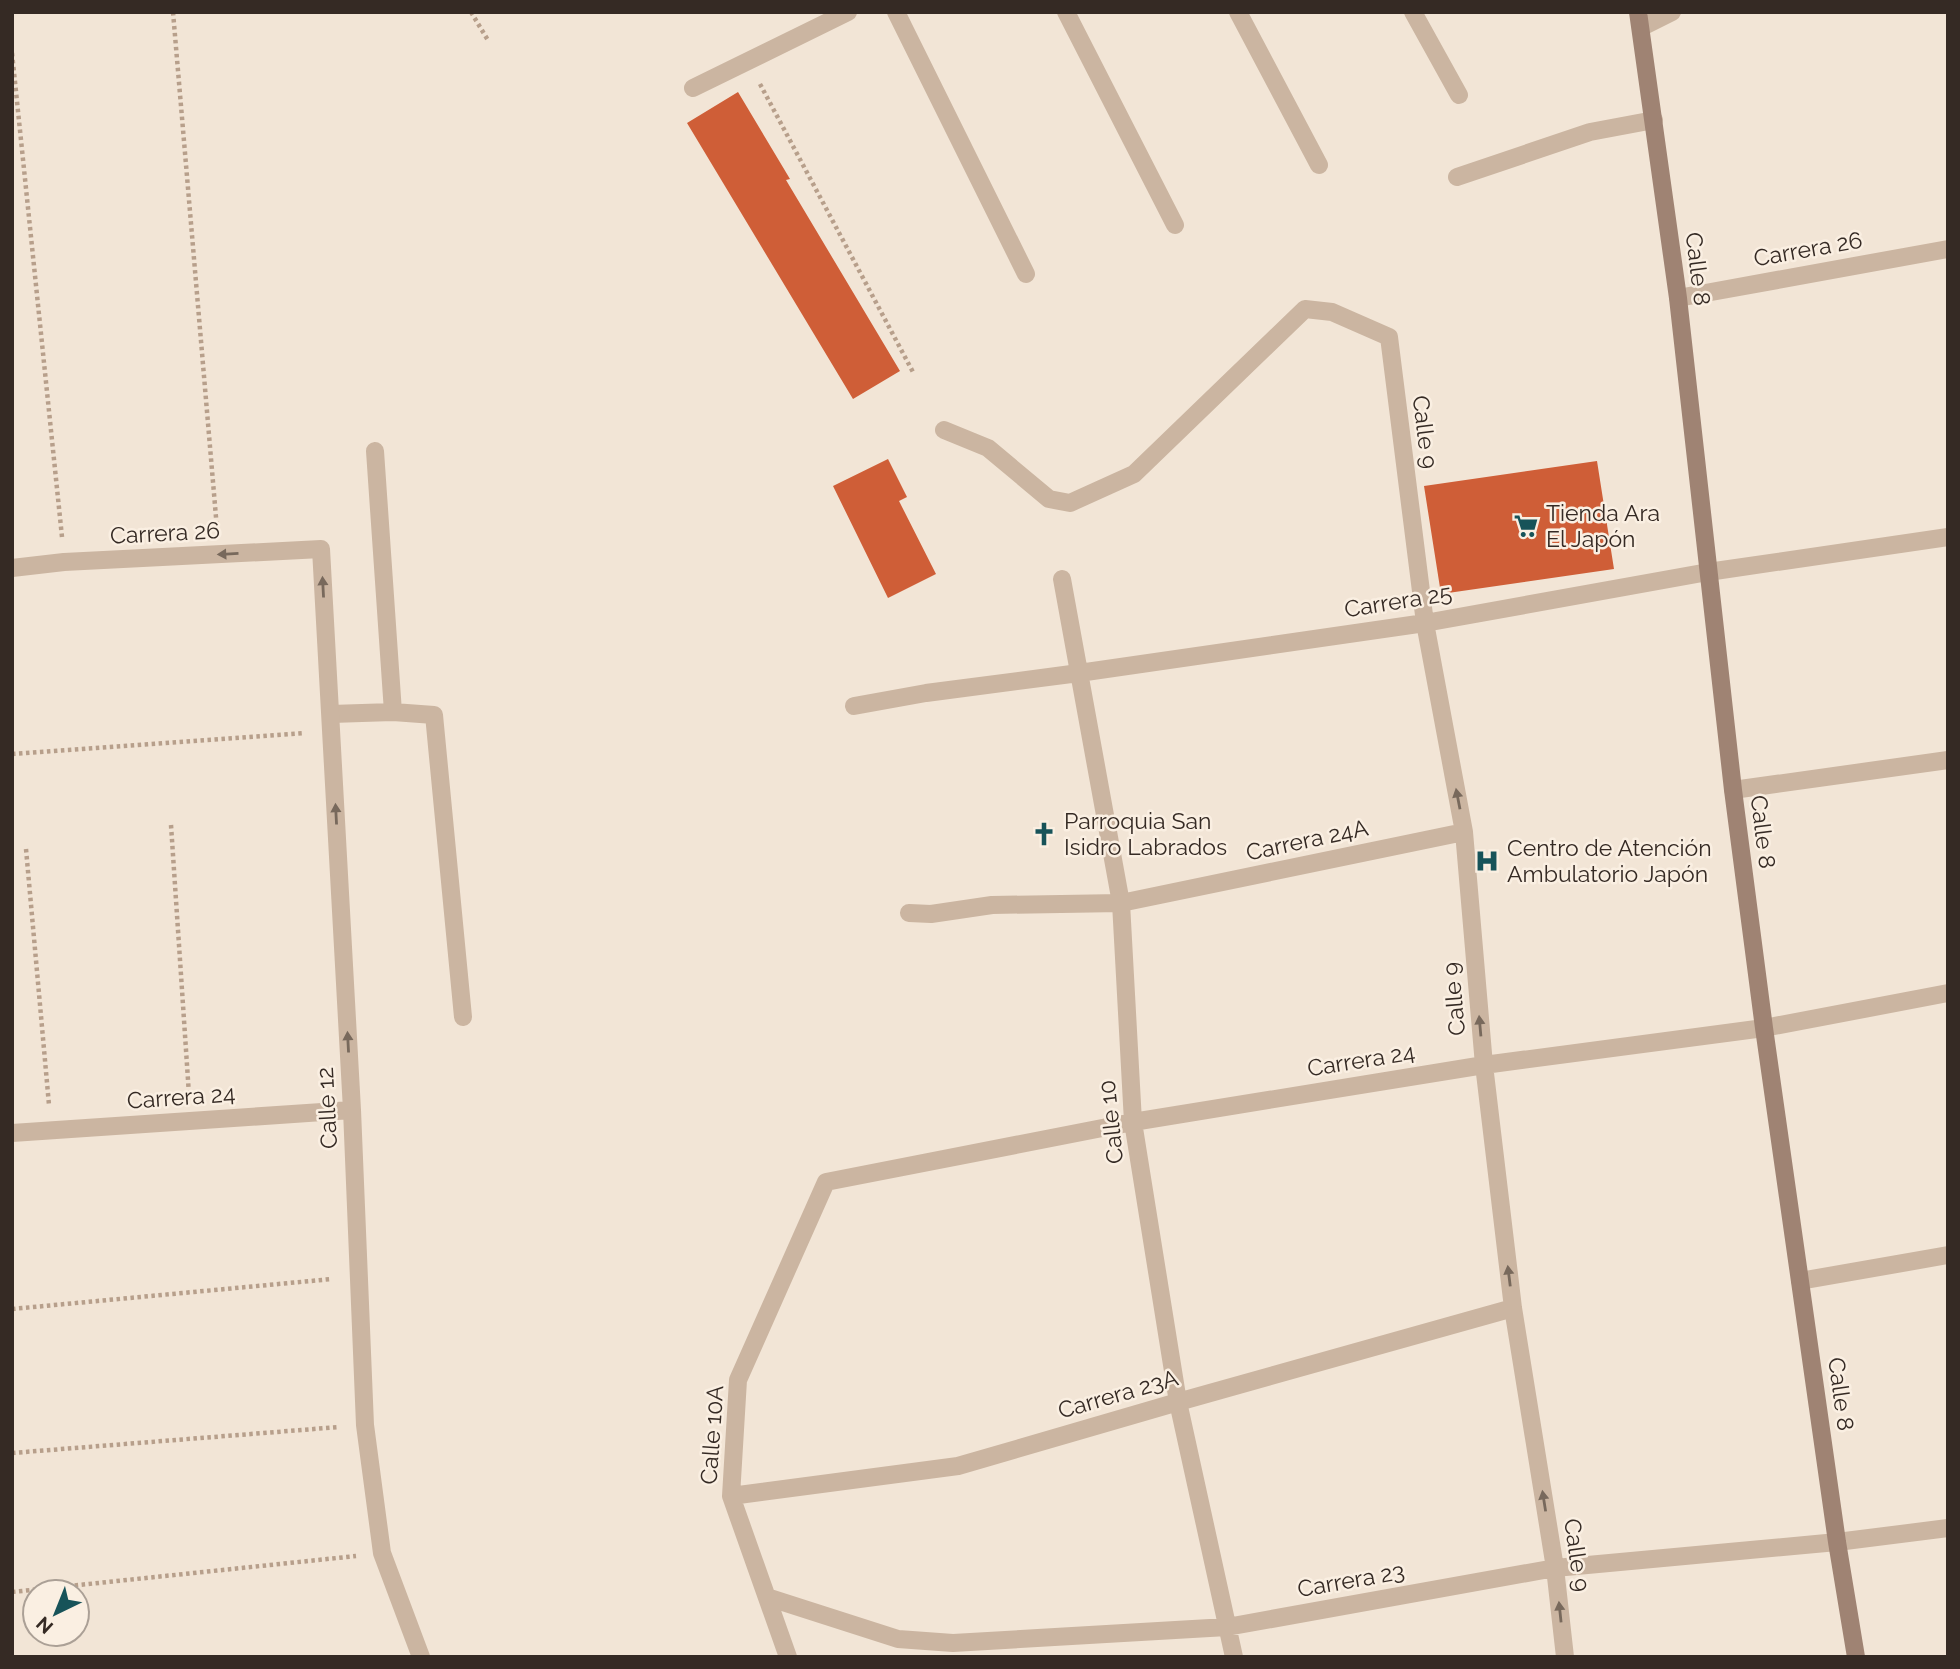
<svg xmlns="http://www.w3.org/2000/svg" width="1960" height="1669" viewBox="0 0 1960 1669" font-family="Raleway,sans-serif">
	<rect width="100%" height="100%" fill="#f2e5d6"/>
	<!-- building -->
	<path fill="#cf5e37" d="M 738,92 L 790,179 L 786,180 L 900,371 L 853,399 L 687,123 Z
		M 888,459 L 907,497 L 899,501 L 936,574 L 888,598 L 833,486 Z
		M 1597,461 L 1614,569 L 1441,594 L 1424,486 Z"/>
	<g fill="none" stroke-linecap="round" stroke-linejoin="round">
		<!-- path -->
		<path stroke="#b79f8b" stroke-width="4.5" stroke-dasharray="3.5 3.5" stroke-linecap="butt" d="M 173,12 L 217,529
			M 471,12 L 489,42
			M 12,53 L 62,537
			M 760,84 L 914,374
			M 12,754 L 305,733
			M 171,825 L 189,1095
			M 26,849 L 49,1105
			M 12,1309 L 332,1279
			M 12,1453 L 339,1427
			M 12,1592 L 356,1556"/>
		<!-- lane -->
		<path stroke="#cbb5a1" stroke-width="18" d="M 1457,177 L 1590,132 L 1654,120
			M 375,451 L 393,712
			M 331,714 L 393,712 L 434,715 L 463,1017"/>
		<!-- street -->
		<path stroke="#cbb5a1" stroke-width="18" d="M 896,12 L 1026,274
			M 1066,12 L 1175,225
			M 1238,12 L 1319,165
			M 1413,12 L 1459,95
			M 1642,27 L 1672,12
			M 693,88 L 848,12
			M 1678,298 L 1948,249
			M 944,430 L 988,448 L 1049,499 L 1070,503 L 1134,474 L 1305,309 L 1332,312 L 1389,337 L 1425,623 L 1464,832 L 1484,1065 L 1513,1308 L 1555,1568 L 1565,1657
			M 12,568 L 64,562 L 321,549 L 352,1110 L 365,1425 L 382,1553 L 421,1657
			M 1062,579 L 1121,903 L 1133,1122 L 1178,1402 L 1234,1657
			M 854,706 L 926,693 L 1079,673 L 1425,623 L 1708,572 L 1948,537
			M 1733,790 L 1948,760
			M 909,913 L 931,914 L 992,905 L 1121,903 L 1464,832
			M 12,1133 L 352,1110
			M 1800,1281 L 1948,1255
			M 731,1496 L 958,1466 L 1178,1402 L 1513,1308
			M 767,1597 L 898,1639 L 953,1643 L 1227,1627 L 1555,1568 L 1837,1542 L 1948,1528
			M 788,1657 L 731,1496 L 738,1380 L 826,1182 L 1133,1122 L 1484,1065 L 1764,1028 L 1948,993"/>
		<!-- secondary -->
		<path stroke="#9f8373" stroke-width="18" d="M 1638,12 L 1678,298 L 1733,790 L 1764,1028 L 1837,1542 L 1856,1657"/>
	</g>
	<!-- one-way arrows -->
	<defs><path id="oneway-solid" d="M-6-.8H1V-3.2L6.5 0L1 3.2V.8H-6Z" transform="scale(1.75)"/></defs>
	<g fill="#78695c">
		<use href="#oneway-solid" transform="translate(228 554) rotate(177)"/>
		<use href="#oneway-solid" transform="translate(323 587) rotate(-93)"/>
		<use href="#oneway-solid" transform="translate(1458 799) rotate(-101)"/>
		<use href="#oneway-solid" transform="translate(336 814) rotate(-93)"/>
		<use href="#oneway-solid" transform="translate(1480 1026) rotate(-95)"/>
		<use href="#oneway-solid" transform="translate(348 1042) rotate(-93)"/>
		<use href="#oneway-solid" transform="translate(1509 1276) rotate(-97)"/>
		<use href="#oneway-solid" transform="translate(1544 1501) rotate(-99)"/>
		<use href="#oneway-solid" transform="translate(1560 1612) rotate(-96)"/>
	</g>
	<!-- icons -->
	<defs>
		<g id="supermarket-bare" transform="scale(1.89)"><path d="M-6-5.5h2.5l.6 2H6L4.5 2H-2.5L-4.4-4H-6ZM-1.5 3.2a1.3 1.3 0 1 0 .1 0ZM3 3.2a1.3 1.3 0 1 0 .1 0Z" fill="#175359" stroke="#faefe2" stroke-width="2.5" paint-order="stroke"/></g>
		<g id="church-bare" transform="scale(1.89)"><path d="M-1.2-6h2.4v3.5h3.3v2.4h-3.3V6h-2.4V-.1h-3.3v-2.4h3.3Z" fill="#175359" stroke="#faefe2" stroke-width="2.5" paint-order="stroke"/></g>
		<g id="hospital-bare" transform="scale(1.89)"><path d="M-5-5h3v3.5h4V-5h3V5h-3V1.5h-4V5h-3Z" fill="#175359" stroke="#faefe2" stroke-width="2.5" paint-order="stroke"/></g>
	</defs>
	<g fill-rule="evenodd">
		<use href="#supermarket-bare" x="1526" y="526"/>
		<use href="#church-bare" x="1044" y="834"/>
		<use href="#hospital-bare" x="1487" y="861"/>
	</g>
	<g text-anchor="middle" stroke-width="5" stroke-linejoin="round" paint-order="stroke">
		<!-- street labels -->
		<g font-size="23" fill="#352a24" stroke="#faefe2">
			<text transform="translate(1808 249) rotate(-10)" y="8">Carrera 26</text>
			<text transform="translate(1698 269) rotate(83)" y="8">Calle 8</text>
			<text transform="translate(1425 432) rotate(83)" y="8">Calle 9</text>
			<text transform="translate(165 533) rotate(-3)" y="8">Carrera 26</text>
			<text transform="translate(1398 601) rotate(-9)" y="8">Carrera 25</text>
			<text transform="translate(1763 832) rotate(83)" y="8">Calle 8</text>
			<text transform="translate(1307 840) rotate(-12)" y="8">Carrera 24A</text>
			<text transform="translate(1454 999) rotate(-95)" y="8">Calle 9</text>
			<text transform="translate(1361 1060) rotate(-9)" y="8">Carrera 24</text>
			<text transform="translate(181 1097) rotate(-4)" y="8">Carrera 24</text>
			<text transform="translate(327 1108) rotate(-93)" y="8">Calle 12</text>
			<text transform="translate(1111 1122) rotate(-96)" y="8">Calle 10</text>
			<text transform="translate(1118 1394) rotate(-16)" y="8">Carrera 23A</text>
			<text transform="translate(1841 1394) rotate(82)" y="8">Calle 8</text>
			<text transform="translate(712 1435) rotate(-86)" y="8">Calle 10A</text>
			<text transform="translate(1577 1555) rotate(82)" y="8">Calle 9</text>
			<text transform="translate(1351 1580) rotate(-10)" y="8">Carrera 23</text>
		</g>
		<!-- poi labels -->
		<g font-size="23" fill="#352a24" stroke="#faefe2" text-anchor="start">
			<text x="1546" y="521">Tienda Ara<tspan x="1546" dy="26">El Japón</tspan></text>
			<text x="1064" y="829">Parroquia San<tspan x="1064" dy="26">Isidro Labrados</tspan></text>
			<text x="1507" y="856">Centro de Atención<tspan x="1507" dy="26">Ambulatorio Japón</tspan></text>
		</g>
	</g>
	<!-- border -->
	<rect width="1960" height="1669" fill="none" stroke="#352a24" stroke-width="28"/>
	<!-- north arrow -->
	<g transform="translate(56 1613) rotate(223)"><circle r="33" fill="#faefe2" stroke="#aba096" stroke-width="2"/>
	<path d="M0-5L12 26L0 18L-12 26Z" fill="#175359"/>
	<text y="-10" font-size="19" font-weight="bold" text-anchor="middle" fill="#352a24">N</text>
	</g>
</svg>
